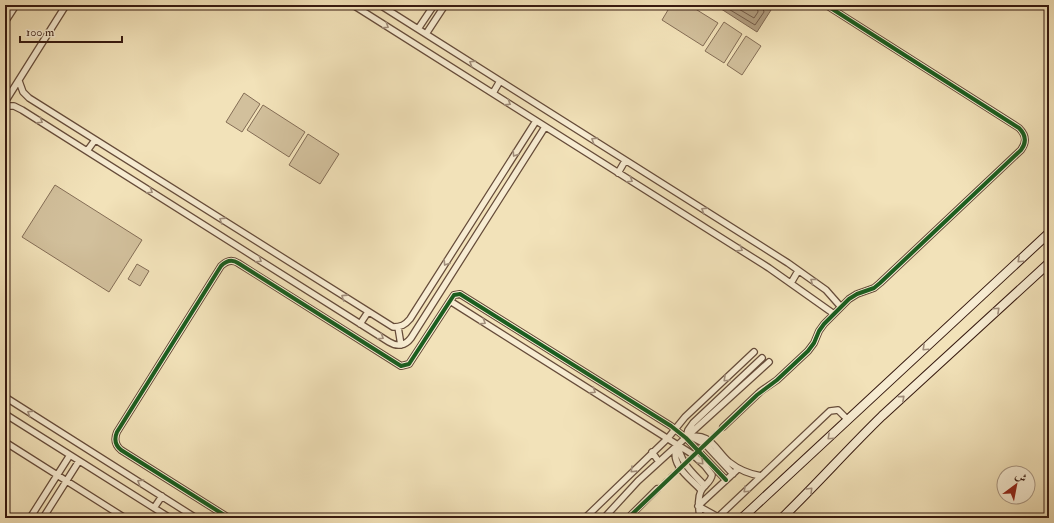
<svg xmlns="http://www.w3.org/2000/svg" width="1054" height="523" viewBox="0 0 1054 523" font-family="'IM FELL Double Pica',Amiri,serif">
	<rect width="100%" height="100%" fill="#f2e2b9"/>
	<filter id="stains"><feTurbulence type="fractalNoise" baseFrequency=".005" numOctaves="4"/><feColorMatrix values="0 0 0 0 .2 0 0 0 0 .09 0 0 0 0 .02 0 0 0 .5 -.17"/></filter>
	<radialGradient id="worn" r=".72"><stop offset=".6" stop-color="#630" stop-opacity="0"/><stop offset="1" stop-color="#630" stop-opacity=".3"/></radialGradient>
	<!-- green -->
	<path fill="#d2c09c" stroke="#846d56" d="M 671,5 L 689,5 L 718,23 L 703,46 L 662,20 Z
		M 724,22 L 742,34 L 724,63 L 705,51 Z
		M 746,36 L 761,46 L 742,75 L 727,65 Z
		M 244,93 L 260,104 L 242,132 L 226,122 Z
		M 263,105 L 305,132 L 289,157 L 247,130 Z
		M 308,134 L 339,154 L 320,184 L 289,165 Z
		M 55,185 L 142,240 L 109,292 L 22,237 Z
		M 137,264 L 149,271 L 140,286 L 128,279 Z"/>
	<!-- water -->
	<path fill="#b29e80" stroke="#816953" d="M 715,5 L 764,5 L 771,10 L 757,32 Z"/>
	<g fill="none" stroke-linecap="round" stroke-linejoin="round">
		<!-- shore -->
		<path stroke="#745c48" stroke-width="1" d="M 722,5 L 755,25 L 764,12 L 762,5
			M 732,5 L 754,18 L 758,12 L 757,5"/>
		<!-- street-tunnel -->
		<path stroke="#cdba97" stroke-width="5.5" stroke-dasharray="5.5 3" stroke-linecap="butt" d="M 657,489 L 723,427"/>
		<!-- street casing -->
		<g stroke="#664c3a" stroke-width="8">
			<path id="street" d="M 353,5 L 769,268 L 834,314
				M 380,5 L 788,263 L 826,290 L 841,307
				M 5,22 L 16,5
				M 418,29 L 434,5
				M 426,34 L 445,5
				M 19,81 L 23,92 L 29,98 L 393,327 C 401,327 405,325 410,319 L 536,121
				M 493,93 L 500,81
				M 5,102 L 66,5
				M 5,106 L 14,106 L 22,110 L 389,342 C 397,347 405,346 411,338 L 545,127
				M 87,151 L 95,140
				M 618,173 L 625,161
				M 791,283 L 798,271
				M 450,301 L 692,454 L 705,466 L 712,475 C 711,482 704,485 701,491 C 697,499 699,509 700,518
				M 360,324 L 368,312
				M 398,327 L 401,345
				M 5,397 L 196,518
				M 5,414 L 170,518
				M 723,427 L 761,391 L 777,380 L 808,351 L 814,343 L 819,331 L 824,324 L 849,299 L 857,294 L 874,288 L 880,283 L 1021,150 C 1027,142 1026,135 1019,128 L 826,5
				M 686,437 L 688,430 L 693,423 L 762,358
				M 686,438 C 710,430 715,450 729,462 C 739,470 749,474 761,476
				M 694,438 L 705,444 L 733,474
				M 5,442 L 125,518
				M 678,444 C 680,463 693,473 705,486
				M 677,446 C 669,465 690,478 701,490
				M 652,452 L 659,462
				M 154,508 L 162,496
				M 718,517 L 698,506 L 738,469
				M 30,518 L 70,455
				M 43,518 L 79,461
				M 229,518 L 121,450 C 115,445 114,439 117,432 L 221,266 C 226,261 232,259 238,263 L 401,366 L 409,364 L 450,301 L 454,295 L 460,294 L 671,426 L 686,438 L 726,480
				M 585,518 L 668,438 L 685,417 L 754,352
				M 604,518 L 638,481 L 769,362
				M 628,518 L 657,489
				M 717,518 L 830,411 L 838,410 L 848,420"/>
		</g>
		<!-- secondary casing -->
		<g stroke="#371a10" stroke-width="10">
			<path id="secondary" d="M 742,518 L 1049,233
				M 782,518 C 816,485 848,449 882,416 L 1049,263"/>
		</g>
		<!-- street -->
		<use href="#street" stroke="#f7ecd2" stroke-width="5.5"/>
		<!-- secondary -->
		<use href="#secondary" stroke="#f7ecd2" stroke-width="8"/>
		<!-- cycleway casing -->
		<g stroke="#f7ecd2" stroke-width="6">
			<path id="cycleway" d="M 229,518 L 121,450 C 115,445 114,439 117,432 L 221,266 C 226,261 232,259 238,263 L 401,366 L 409,364 L 450,301 L 454,295 L 460,294 L 671,426 L 686,438 L 726,480
				M 628,518 L 757,395 L 777,380 L 808,351 L 814,343 L 819,331 L 824,324 L 849,299 L 857,294 L 874,288 L 880,283 L 1021,150 C 1027,142 1026,135 1019,128 L 826,5"/>
		</g>
		<!-- cycleway -->
		<use href="#cycleway" stroke="#1b5e20" stroke-width="4"/>
	</g>
	<!-- one-way arrows -->
	<defs><path id="oneway-chevron" d="M-2-3.5L2.5 0L-2 3.5" fill="none" stroke-width="1.6" stroke-linecap="round" stroke-linejoin="round"/></defs>
	<g stroke="#a18e7b">
		<use href="#oneway-chevron" transform="translate(386 26) rotate(32)"/>
		<use href="#oneway-chevron" transform="translate(472 63) rotate(-148)"/>
		<use href="#oneway-chevron" transform="translate(508 103) rotate(32)"/>
		<use href="#oneway-chevron" transform="translate(40 121) rotate(32)"/>
		<use href="#oneway-chevron" transform="translate(594 140) rotate(-148)"/>
		<use href="#oneway-chevron" transform="translate(515 154) rotate(123)"/>
		<use href="#oneway-chevron" transform="translate(630 180) rotate(32)"/>
		<use href="#oneway-chevron" transform="translate(150 191) rotate(32)"/>
		<use href="#oneway-chevron" transform="translate(704 210) rotate(-148)"/>
		<use href="#oneway-chevron" transform="translate(222 220) rotate(-148)"/>
		<use href="#oneway-chevron" transform="translate(740 249) rotate(32)"/>
		<use href="#oneway-chevron" transform="translate(259 260) rotate(32)"/>
		<use href="#oneway-chevron" transform="translate(1020 260) rotate(137)"/>
		<use href="#oneway-chevron" transform="translate(446 263) rotate(123)"/>
		<use href="#oneway-chevron" transform="translate(813 281) rotate(-144)"/>
		<use href="#oneway-chevron" transform="translate(344 297) rotate(-147)"/>
		<use href="#oneway-chevron" transform="translate(997 310) rotate(-43)"/>
		<use href="#oneway-chevron" transform="translate(483 322) rotate(32)"/>
		<use href="#oneway-chevron" transform="translate(381 337) rotate(32)"/>
		<use href="#oneway-chevron" transform="translate(925 348) rotate(137)"/>
		<use href="#oneway-chevron" transform="translate(726 379) rotate(137)"/>
		<use href="#oneway-chevron" transform="translate(593 391) rotate(32)"/>
		<use href="#oneway-chevron" transform="translate(902 398) rotate(-42)"/>
		<use href="#oneway-chevron" transform="translate(30 413) rotate(-148)"/>
		<use href="#oneway-chevron" transform="translate(830 437) rotate(137)"/>
		<use href="#oneway-chevron" transform="translate(701 462) rotate(45)"/>
		<use href="#oneway-chevron" transform="translate(633 470) rotate(136)"/>
		<use href="#oneway-chevron" transform="translate(140 482) rotate(-148)"/>
		<use href="#oneway-chevron" transform="translate(746 490) rotate(137)"/>
		<use href="#oneway-chevron" transform="translate(810 490) rotate(-45)"/>
	</g>
	<!-- margin -->
	<rect width="1054" height="523" fill="none" stroke="#f2e2b9" stroke-width="20"/>
	<rect x="6" y="6" width="1042" height="511" fill="none" stroke="#371a10" stroke-width="2"/>
	<rect x="10" y="10" width="1034" height="503" fill="none" stroke="#371a10"/>
	<!-- north arrow -->
	<g transform="translate(1016 485) rotate(32)"><circle r="19" fill="#f7ecd2" stroke="#aa9884"/>
	<path d="M0-3L7 15L0 10L-7 15Z" fill="#8f2418"/>
	<text y="-6" font-size="11" font-weight="bold" text-anchor="middle" fill="#371a10">ش</text>
	</g>
	<!-- scale -->
	<path d="M20 36v6h102v-6" fill="none" stroke="#371a10" stroke-width="2"/>
	<text x="26" y="36" font-size="12" fill="#371a10" stroke="#f7ecd2" stroke-width="3" paint-order="stroke">100 m</text>
	<rect width="100%" height="100%" filter="url(#stains)"/>
	<rect width="100%" height="100%" fill="url(#worn)"/>
</svg>
